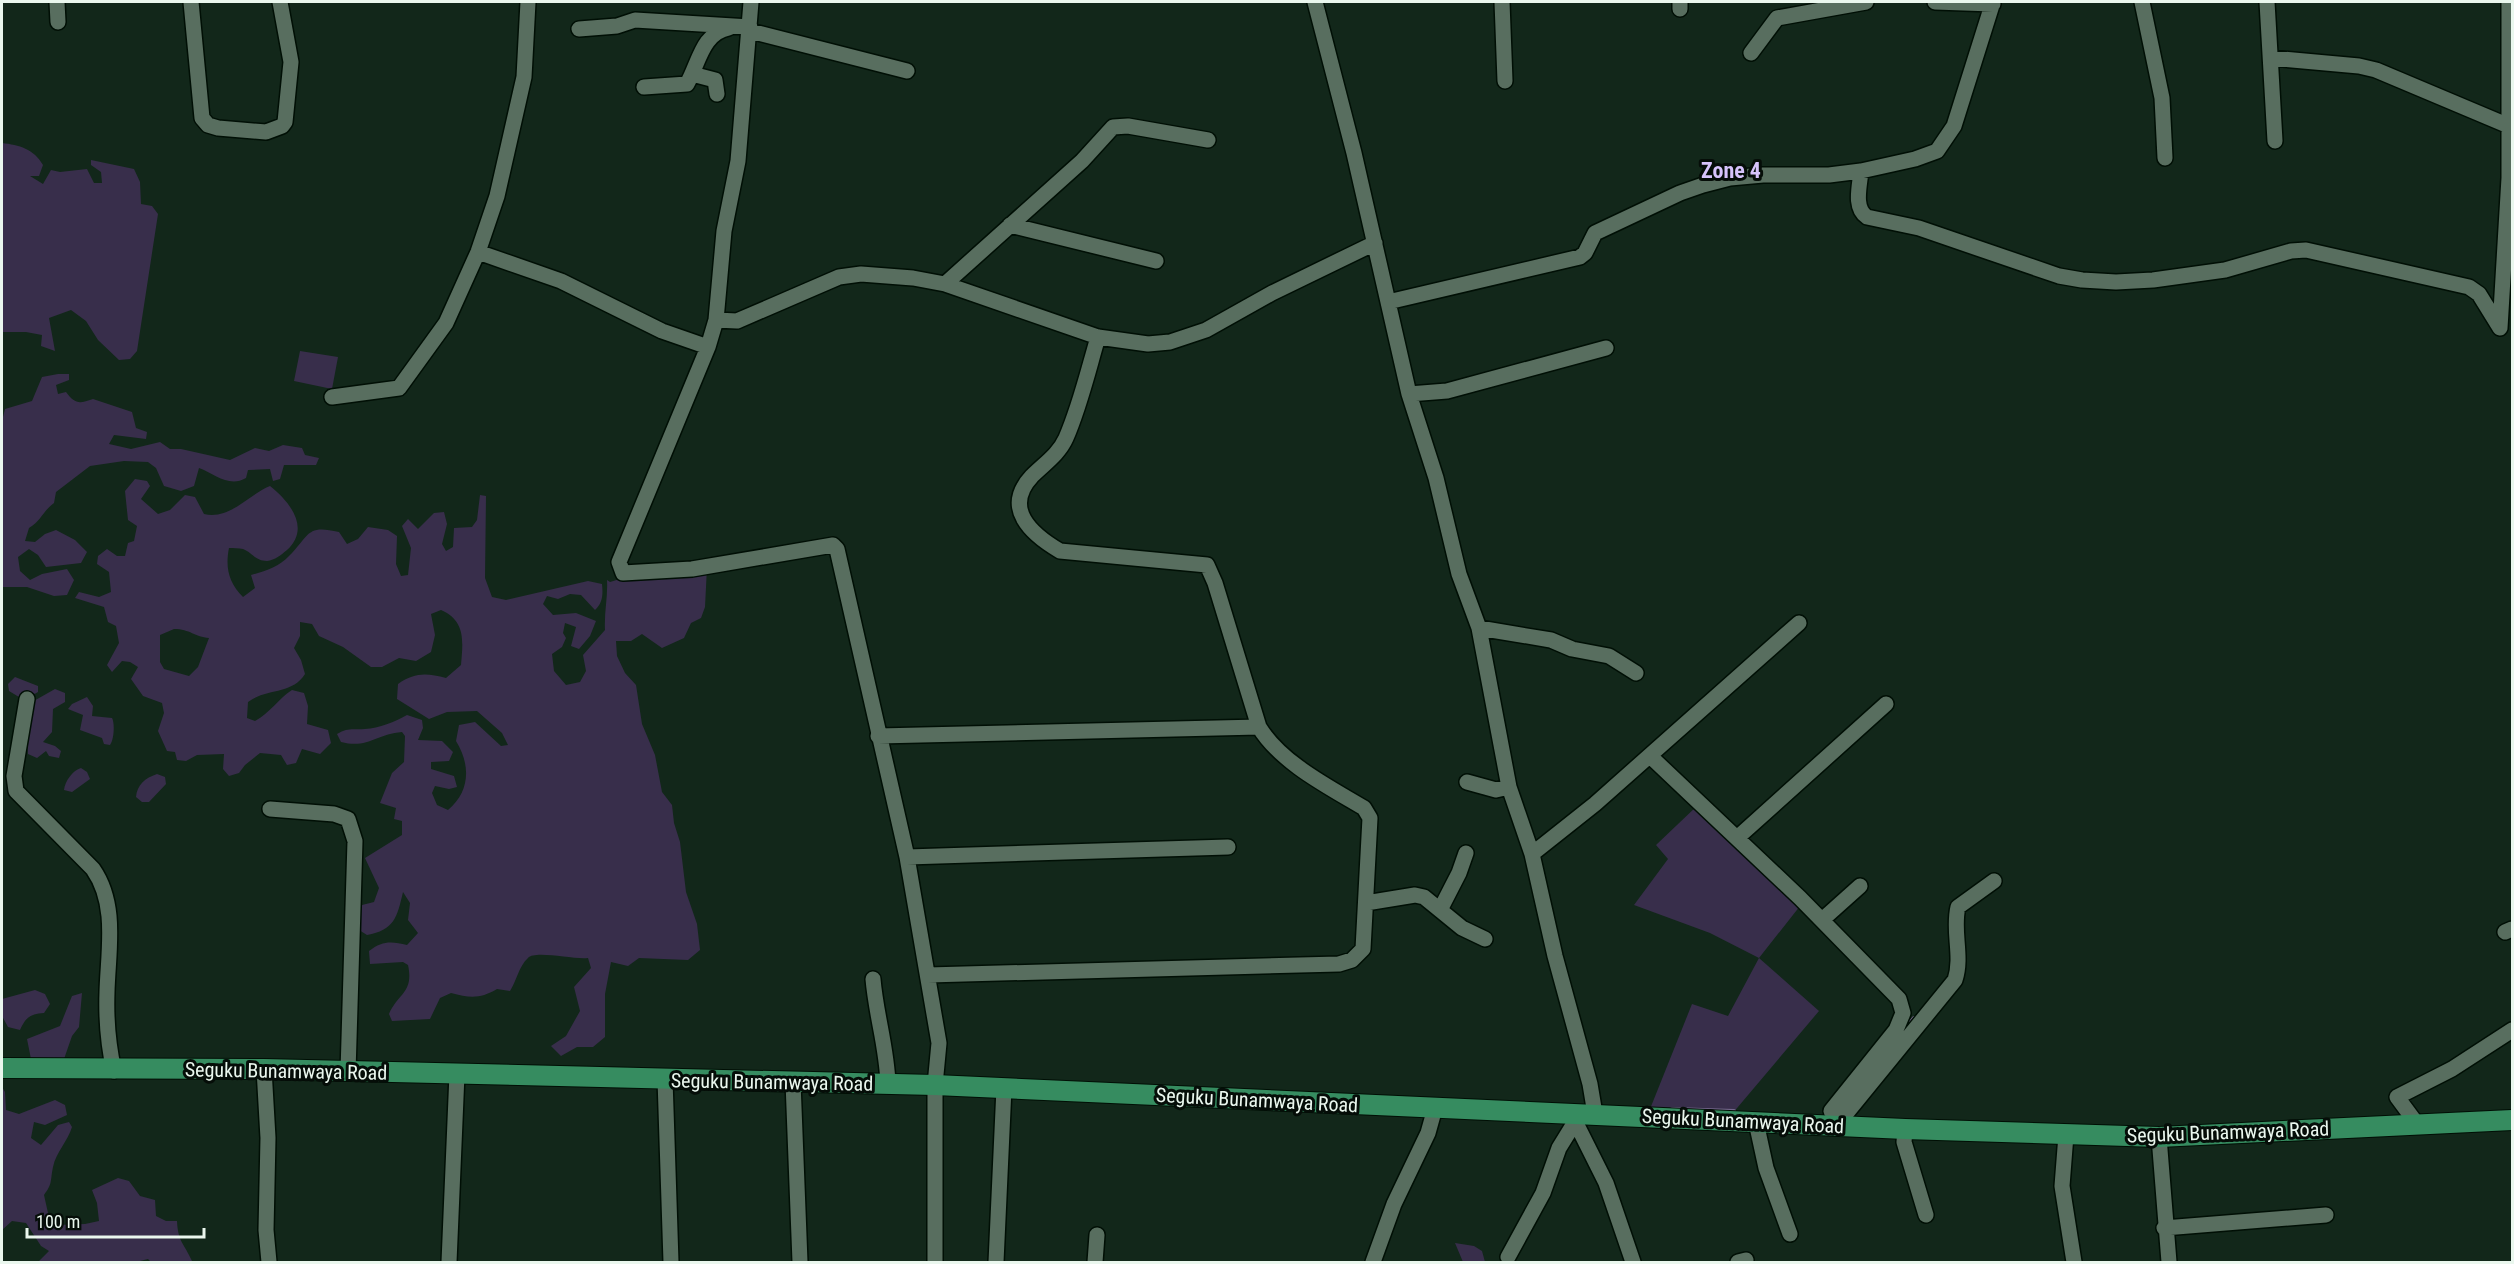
<svg xmlns="http://www.w3.org/2000/svg" width="2514" height="1264" viewBox="0 0 2514 1264" font-family="'Roboto Condensed',sans-serif">
	<rect width="100%" height="100%" fill="#12271a"/>
	<!-- green -->
	<path fill="#382e4b" fill-rule="evenodd" d="M 2,143 C 19,145 34,149 43,165 L 39,176 L 30,176 L 43,184 L 51,170 L 60,172 L 87,169 L 94,183 L 102,183 L 101,172 L 91,165 L 91,160 L 134,169 L 140,182 L 141,204 L 152,206 L 158,214 L 137,351 L 130,359 L 119,360 L 98,340 L 86,321 L 71,310 L 49,318 L 55,351 L 41,346 L 42,335 L 26,332 L 2,332 Z
		M 300,351 L 338,357 L 332,389 L 294,381 Z
		M 58,374 L 69,374 L 69,380 L 56,385 L 58,394 L 66,392 C 75,404 79,404 93,399 L 132,412 L 136,428 L 147,432 L 146,439 L 114,435 L 109,444 L 131,449 L 160,442 L 170,449 L 181,449 L 230,460 L 255,448 L 269,451 L 283,445 L 302,448 L 305,455 L 319,458 L 316,465 L 284,465 L 280,479 L 273,481 L 270,469 L 248,470 L 246,478 C 229,488 215,474 199,468 L 194,486 L 181,491 L 164,486 L 156,468 L 148,462 L 124,461 L 90,466 L 56,492 L 54,503 C 43,511 41,521 29,528 L 25,541 L 35,542 L 45,534 L 56,530 L 75,540 L 87,552 L 81,563 L 46,567 L 38,555 L 29,549 L 18,557 L 20,571 L 30,580 L 42,574 L 67,569 L 74,580 L 67,595 L 54,596 L 27,587 L 2,587 L 2,421 L 5,409 L 32,401 L 42,377 Z
		M 135,479 L 147,481 L 150,486 L 141,499 L 158,514 L 170,510 L 185,495 L 195,497 L 204,514 C 230,520 248,495 270,486 C 290,502 311,528 287,550 C 281,555 275,560 267,561 C 255,561 253,553 243,549 C 239,548 233,548 229,548 C 225,568 229,583 243,597 L 255,588 L 251,575 C 265,571 279,567 289,556 C 310,535 306,524 339,532 L 347,544 L 358,539 L 368,527 L 388,530 L 397,536 L 396,564 L 401,576 L 408,575 L 411,548 L 402,526 L 408,519 L 418,529 L 434,513 L 444,512 L 447,524 L 442,544 L 446,551 L 453,547 L 454,528 L 472,527 L 477,520 L 480,495 L 486,496 L 485,578 L 492,597 L 506,600 L 588,581 L 602,584 C 603,594 603,603 595,610 L 581,595 L 570,594 L 558,599 L 547,596 L 543,604 L 553,615 L 576,613 L 596,621 L 590,636 L 579,649 L 571,646 L 576,627 L 565,623 L 563,633 L 566,638 L 562,647 L 552,654 L 554,671 L 566,685 L 580,682 L 586,671 L 583,655 L 605,630 C 604,612 608,597 607,580 L 610,582 L 640,573 L 707,567 L 705,607 L 701,618 L 691,623 L 684,638 L 662,648 L 642,634 L 631,641 L 616,641 L 617,656 L 625,673 L 636,685 L 642,724 L 655,755 L 662,792 L 672,805 L 674,823 L 680,842 L 686,892 L 697,924 L 700,950 L 688,960 L 639,958 L 628,966 L 611,962 L 605,994 L 605,1037 L 593,1047 L 577,1047 L 561,1056 L 551,1046 L 566,1036 L 580,1011 L 574,987 L 591,968 L 588,958 C 575,960 535,950 528,958 C 519,966 516,982 510,991 L 497,989 C 480,999 470,998 451,993 L 440,998 L 430,1019 L 392,1021 L 389,1014 C 398,993 414,993 408,965 L 403,962 L 370,964 L 369,951 C 382,941 391,941 407,945 L 418,933 L 408,920 L 410,903 L 403,892 C 397,918 394,930 367,935 L 348,923 L 359,898 L 362,905 L 374,902 L 379,888 L 365,858 L 402,835 L 402,821 L 394,819 L 396,808 L 380,803 L 392,773 L 404,762 L 405,736 L 402,732 C 376,734 368,749 341,742 L 337,734 C 348,727 353,730 365,729 C 379,728 395,722 407,715 L 422,720 L 423,728 L 418,740 L 442,741 L 453,752 L 449,761 L 431,762 L 431,769 L 454,776 L 457,787 L 449,789 L 435,786 L 432,793 L 437,805 L 448,810 C 470,792 471,765 456,741 L 459,725 L 475,722 L 501,746 L 508,745 L 502,733 L 477,711 L 447,712 L 429,719 L 397,699 L 398,684 C 415,672 427,673 446,678 L 461,665 C 463,641 466,621 441,610 L 431,614 L 435,635 L 431,652 L 416,661 L 399,658 L 382,667 L 371,667 L 343,647 L 319,636 L 312,624 L 300,622 L 300,636 L 294,648 L 301,660 L 305,674 C 292,695 266,688 248,702 L 247,718 L 255,721 C 270,713 278,699 292,690 L 304,693 L 308,706 L 307,724 L 328,730 L 331,743 L 320,754 L 302,749 L 296,763 L 287,765 L 281,755 L 260,753 L 245,765 L 239,773 L 229,776 L 223,769 L 224,754 L 197,755 L 186,761 L 177,760 L 175,752 L 167,751 L 158,731 L 164,713 L 162,703 L 143,696 L 131,679 L 138,667 L 130,662 L 122,661 L 112,672 L 107,665 L 119,643 L 116,626 L 108,622 L 104,607 L 75,598 L 79,592 L 99,597 L 111,592 L 109,572 L 97,564 L 98,556 L 107,549 L 117,556 L 125,556 L 128,543 L 134,541 L 137,526 L 128,520 L 125,491 ZM 174,629 C 190,629 195,637 209,638 L 198,667 L 189,676 L 164,669 L 160,662 L 160,635 Z
		M 15,677 L 38,686 L 38,692 L 24,700 L 9,691 L 8,684 Z
		M 55,689 L 65,693 L 65,702 L 53,709 L 52,732 L 43,742 L 55,746 L 61,751 L 59,758 L 49,756 L 46,751 L 37,758 L 28,754 L 27,741 L 32,702 Z
		M 87,697 L 93,706 L 92,716 L 112,718 C 115,723 114,740 110,745 L 104,744 L 102,738 L 80,730 L 83,715 L 68,709 L 72,704 Z
		M 81,768 L 87,772 L 90,779 L 72,792 L 64,790 C 65,781 73,770 81,768 Z
		M 157,774 L 165,777 L 166,784 L 149,802 L 142,802 L 136,797 C 137,785 145,778 157,774 Z
		M 1698,805 L 1800,906 L 1759,958 L 1819,1011 L 1732,1114 L 1650,1109 L 1692,1004 L 1728,1016 L 1759,958 L 1710,933 L 1634,905 L 1668,859 L 1656,845 Z
		M 35,990 L 45,994 L 50,1004 L 44,1013 C 30,1014 26,1017 20,1030 L 8,1027 L 2,1016 L 2,999 Z
		M 82,993 L 79,1027 L 72,1036 L 64,1059 L 31,1059 L 27,1039 L 60,1026 L 72,996 Z
		M 2,1087 L 5,1092 L 6,1110 L 19,1114 L 55,1100 L 65,1105 L 67,1115 L 45,1125 L 34,1122 L 31,1138 L 41,1145 L 58,1125 L 69,1122 L 72,1127 C 68,1141 56,1152 53,1167 C 50,1181 53,1183 44,1195 L 48,1213 L 57,1225 L 85,1224 L 99,1221 L 97,1203 L 92,1190 L 118,1178 L 129,1181 L 140,1196 L 155,1200 L 156,1216 L 166,1221 L 177,1221 C 178,1242 184,1243 192,1261 L 151,1262 L 148,1259 L 136,1262 L 38,1262 L 49,1251 L 41,1246 L 26,1223 L 12,1221 L 2,1230 Z
		M 1455,1243 L 1474,1246 L 1482,1251 L 1485,1262 L 1463,1262 Z"/>
	<g fill="none" stroke-linecap="round" stroke-linejoin="round">
		<!-- stream -->
		<path stroke="#76688e" stroke-width="4" d="M 1902,1033 L 1914,1018
			M 1672,1109 L 1734,1111"/>
		<!-- minor casing -->
		<g stroke="#000f05" stroke-width="18">
			<path id="minor" d="M 57,2 L 58,22
				M 191,2 L 202,118 L 208,125 L 218,128 L 266,132 L 282,126 L 285,122 L 291,62 L 280,2
				M 751,2 L 738,161 L 724,231 L 716,320 L 708,347 L 619,562 L 623,573 L 692,569 L 833,545 L 837,549 L 907,857 L 939,1043 L 935,1085 L 935,1262
				M 1315,2 L 1354,153 L 1409,394 L 1436,478 L 1459,574 L 1479,628 L 1509,787 L 1532,854 L 1555,956 L 1590,1084 L 1595,1114
				M 1502,2 L 1505,81
				M 1935,2 L 1993,4
				M 2142,2 L 2162,98 L 2165,158
				M 2267,2 L 2275,141
				M 1680,9 L 1680,2
				M 579,29 L 617,26 L 635,20 L 750,27
				M 750,31 L 907,71
				M 1751,53 L 1777,18 L 1866,2
				M 2271,58 L 2359,66 L 2376,70 L 2509,126
				M 692,74 L 715,80 L 717,94
				M 644,87 L 687,84 C 699,63 702,33 729,28
				M 1861,171 C 1860,185 1853,208 1867,217 L 1919,228 L 2059,276 L 2082,280 L 2116,282 L 2153,280 L 2225,270 L 2291,251 L 2306,250 L 2469,287 L 2479,294 L 2500,328
				M 1010,225 L 1156,261
				M 478,252 L 561,281 L 662,331 L 708,347
				M 945,284 L 1082,161 L 1113,127 L 1128,126 L 1208,140
				M 1388,302 L 1580,257 L 1585,253 L 1595,233 L 1680,193 L 1703,185 L 1730,178 L 1763,175 L 1829,175 L 1861,171 L 1915,159 L 1937,151 L 1954,126 L 1993,2
				M 716,320 L 737,321 L 839,277 L 861,274 L 913,278 L 945,284 L 1098,337 L 1148,344 L 1170,342 L 1206,330 L 1272,293 L 1375,243
				M 2500,328 L 2509,178 L 2509,2
				M 1409,394 L 1447,391 L 1606,348
				M 332,397 L 399,388 L 446,323 L 478,252 L 497,196 L 524,77 L 528,2
				M 1479,628 L 1551,640 L 1572,649 L 1609,656 L 1636,673
				M 27,699 L 14,776 L 16,791 L 93,869 C 118,905 108,951 107,992 C 106,1019 108,1044 114,1071
				M 878,736 L 1259,727
				M 1650,756 L 1800,898 L 1899,999 L 1903,1013 L 1896,1030 L 1831,1111
				M 1467,782 L 1496,790 L 1509,787
				M 270,809 L 334,814 L 348,819 L 355,841 L 348,1072
				M 1737,838 L 1886,704
				M 1532,854 L 1595,804 L 1799,623
				M 907,857 L 1228,847
				M 1366,903 L 1415,895 L 1424,897 L 1462,928 L 1485,939
				M 1440,910 L 1459,873 L 1466,853
				M 1822,920 L 1860,886
				M 2505,932 L 2512,929
				M 928,975 L 1339,964 L 1352,960 L 1363,949 L 1370,818 L 1364,808 C 1329,787 1281,763 1259,727 L 1215,583 L 1207,565 L 1060,551 C 1031,534 1002,508 1032,476 C 1044,464 1059,454 1066,438 C 1080,406 1088,371 1098,337
				M 873,979 C 876,1015 887,1048 888,1084
				M 264,1069 L 268,1138 L 266,1230 L 269,1262
				M 665,1079 L 671,1262
				M 793,1082 L 800,1262
				M 1571,1113 L 1606,1183 L 1633,1262
				M 1756,1122 L 1766,1168 L 1790,1234
				M 2417,1124 L 2397,1097 L 2452,1069 L 2512,1030
				M 1836,1126 L 1955,980 C 1963,956 1952,931 1958,907 L 1994,881
				M 1905,1129 L 1904,1142 L 1926,1215
				M 2066,1135 L 2062,1186 L 2074,1262
				M 2159,1137 L 2169,1262
				M 2164,1228 L 2326,1215
				M 1508,1257 L 1543,1193 L 1559,1148 L 1575,1122
				M 449,1262 L 457,1074
				M 996,1262 L 1004,1088
				M 1095,1262 L 1097,1235
				M 1373,1262 L 1394,1204 L 1428,1133 L 1435,1108
				M 1738,1262 L 1746,1260"/>
		</g>
		<!-- major casing -->
		<g stroke="#000f05" stroke-width="22">
			<path id="major" d="M 2,1068 L 264,1069 L 935,1085 L 1905,1129 L 2159,1137 L 2512,1120"/>
		</g>
		<!-- minor -->
		<use href="#minor" stroke="#586e5f" stroke-width="15"/>
		<!-- major -->
		<use href="#major" stroke="#368c60" stroke-width="20"/>
	</g>
	<g text-anchor="middle" stroke-width="6" stroke-linejoin="round" paint-order="stroke">
		<!-- street labels -->
		<g font-size="20" fill="#eaf7ee" stroke="#050d08">
			<text transform="translate(286 1071) rotate(1)" y="7">Seguku Bunamwaya Road</text>
			<text transform="translate(772 1082) rotate(1)" y="7">Seguku Bunamwaya Road</text>
			<text transform="translate(1257 1100) rotate(3)" y="7">Seguku Bunamwaya Road</text>
			<text transform="translate(1743 1121) rotate(3)" y="7">Seguku Bunamwaya Road</text>
			<text transform="translate(2228 1132) rotate(-2)" y="7">Seguku Bunamwaya Road</text>
		</g>
		<!-- quarter labels -->
		<g font-size="22" font-weight="bold" fill="#d6c3fb" stroke="#050d08">
			<text x="1731" y="178">Zone 4</text>
		</g>
	</g>
	<!-- border -->
	<rect width="2514" height="1264" fill="none" stroke="#eaf7ee" stroke-width="6"/>
	<!-- scale -->
	<path d="M27 1228v9h177v-9" fill="none" stroke="#eaf7ee" stroke-width="3"/>
	<text x="36" y="1228" font-size="18" fill="#eaf7ee" stroke="#050d08" stroke-width="4.5" paint-order="stroke">100 m</text>
</svg>
